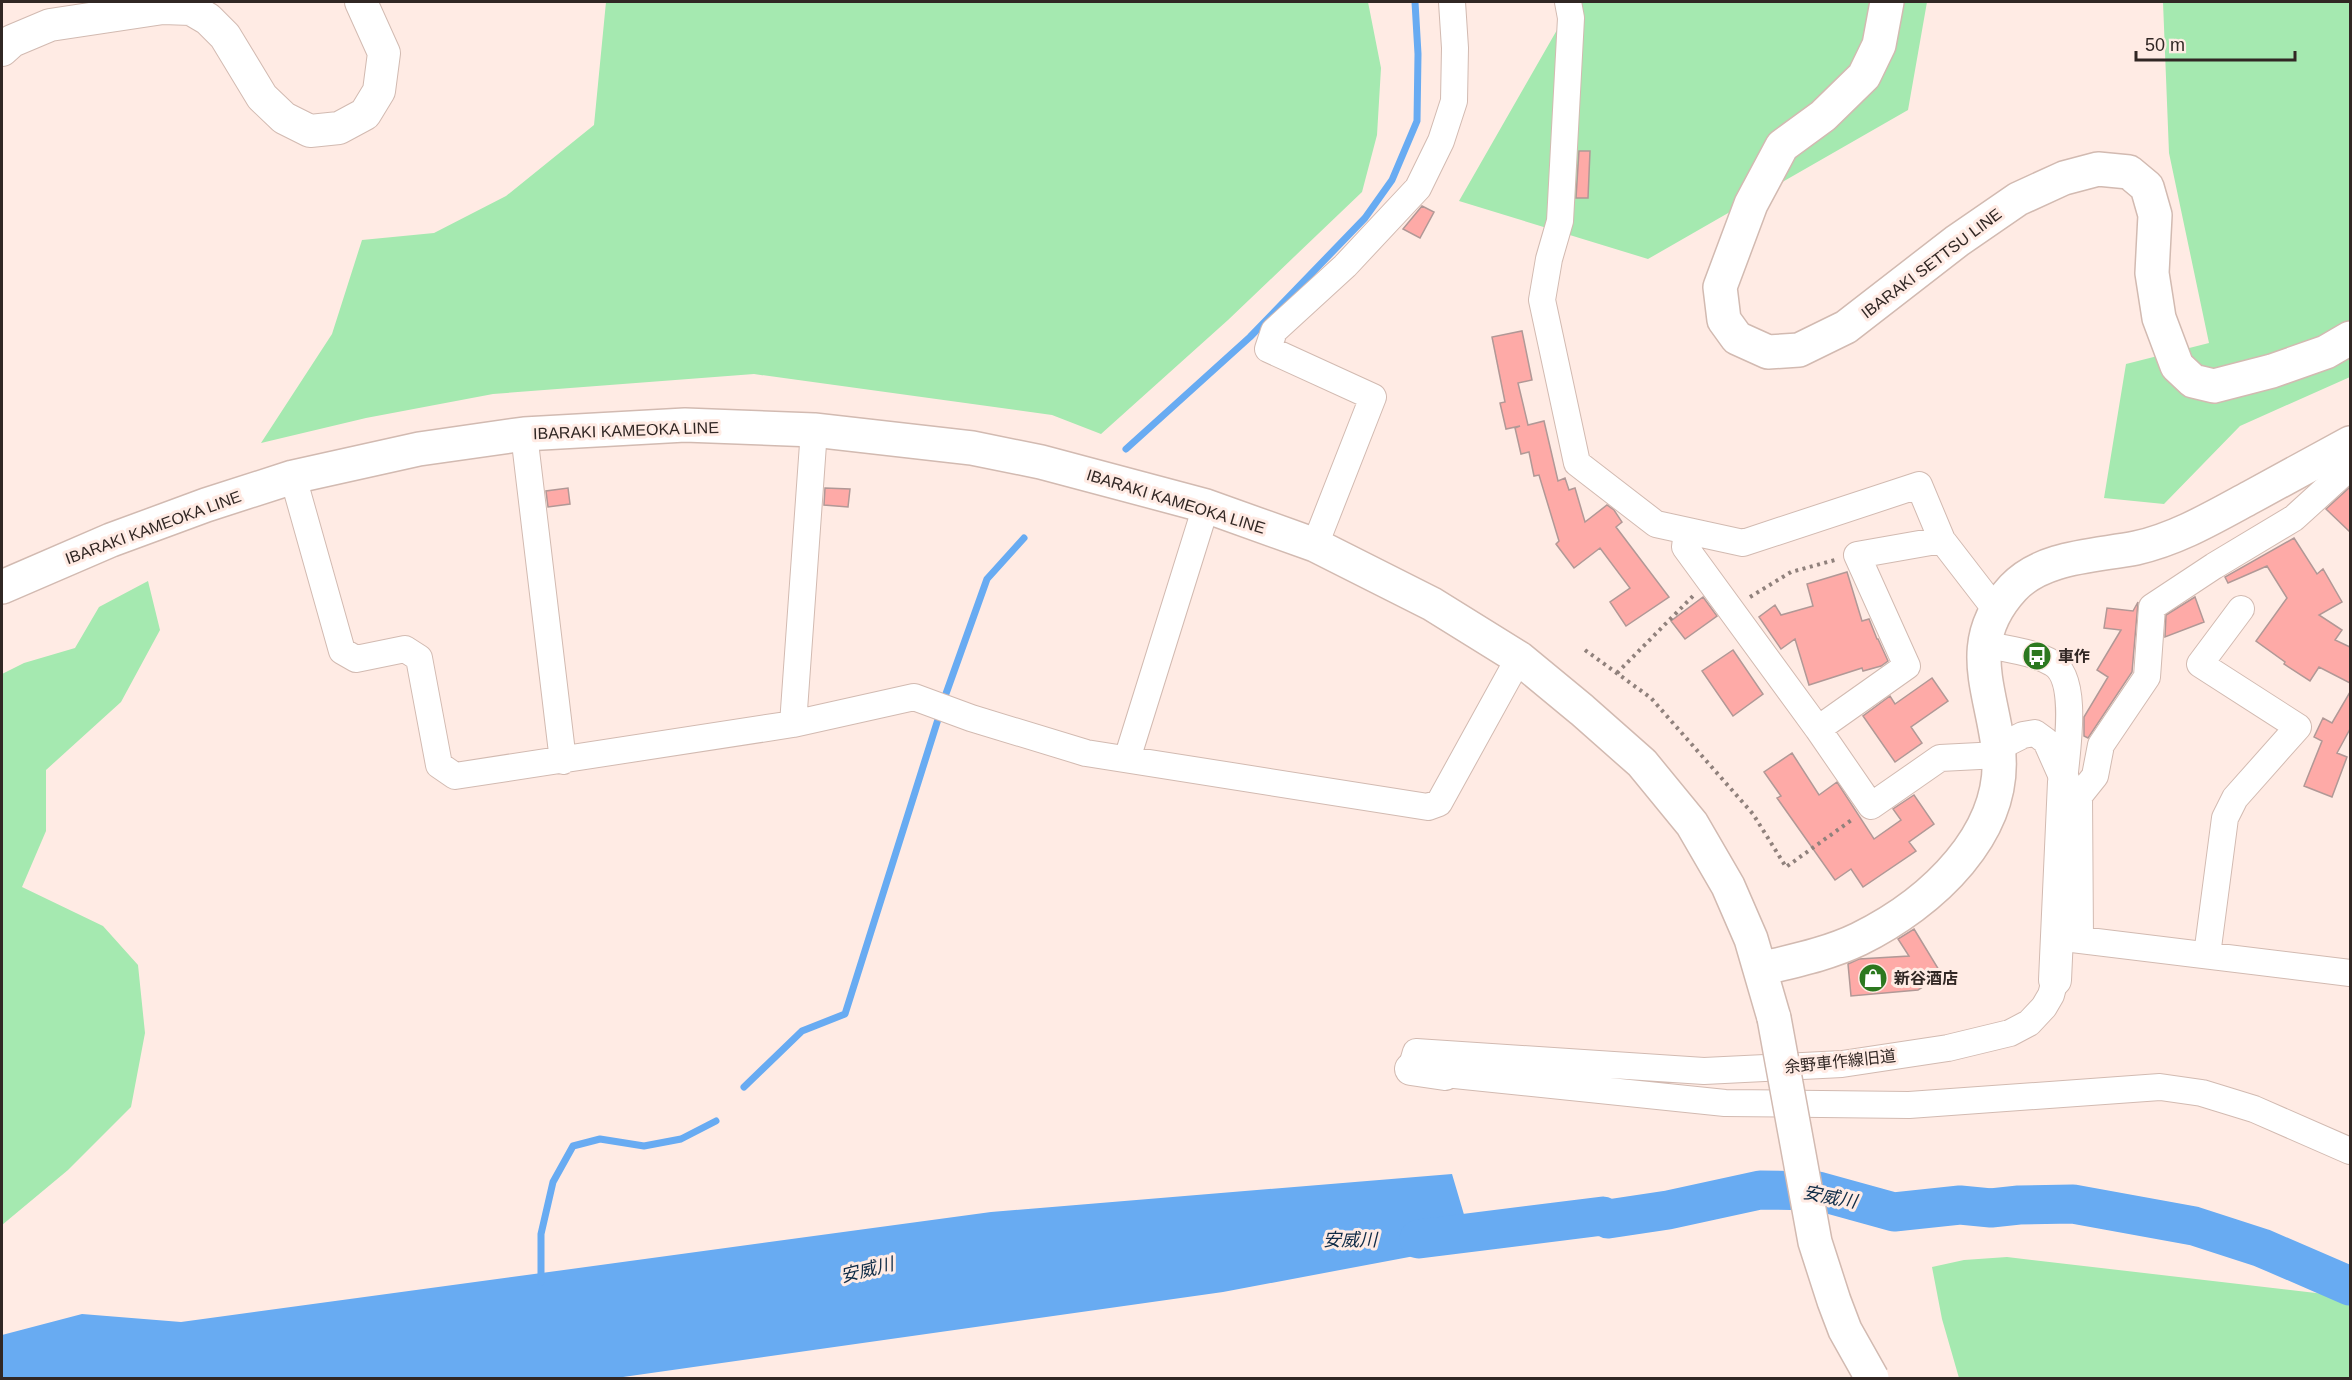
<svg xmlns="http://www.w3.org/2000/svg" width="2352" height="1380" viewBox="0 0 2352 1380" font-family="Arial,'Noto Sans JP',sans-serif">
	<rect width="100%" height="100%" fill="#ffebe4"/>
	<!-- green -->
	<path fill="#a5e9b0" d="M 606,2 L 1368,2 L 1381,68 L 1377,135 L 1362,192 L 1228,320 L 1101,434 L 1052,415 L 754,374 L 493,394 L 366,418 L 261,443 L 332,334 L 362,240 L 434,233 L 506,196 L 594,125 Z
		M 1573,2 L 1927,2 L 1908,110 L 1648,259 L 1459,201 Z
		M 2163,2 L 2350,2 L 2350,377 L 2240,426 L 2164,504 L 2104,498 L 2126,364 L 2209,343 L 2169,153 Z
		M 148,581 L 160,630 L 121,702 L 46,770 L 46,831 L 22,887 L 103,926 L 138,965 L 145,1033 L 131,1107 L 68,1170 L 2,1225 L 2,674 L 24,663 L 75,648 L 99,607 Z
		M 2007,1257 L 2350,1297 L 2350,1378 L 1959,1378 L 1942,1319 L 1932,1267 L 1964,1260 Z"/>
	<!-- water -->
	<path fill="#68abf2" d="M 1452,1174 L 1473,1245 L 1223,1292 L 616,1378 L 2,1378 L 2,1335 L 82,1314 L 181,1322 L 991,1212 Z"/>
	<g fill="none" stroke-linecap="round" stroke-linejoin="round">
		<!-- stream -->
		<path stroke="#68abf2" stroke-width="7" d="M 1126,449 L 1250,337 L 1365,218 L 1392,180 L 1417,121 L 1418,54 L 1415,2
			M 943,702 L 987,579 L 1024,538
			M 744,1087 L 802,1031 L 845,1014 L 940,713
			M 541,1282 L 541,1234 L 553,1182 L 573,1146 L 600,1139 L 644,1146 L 681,1139 L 716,1121"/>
		<!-- river -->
		<path stroke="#68abf2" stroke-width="39" d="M 1419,1239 L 1603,1216 L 1608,1219 L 1668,1210 L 1760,1190 L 1818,1191 L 1894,1212 L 1960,1205 L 1991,1208 L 2019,1205 L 2073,1204 L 2194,1226 L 2262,1248 L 2350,1286"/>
	</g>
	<!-- building -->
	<path fill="#feaaa7" stroke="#b19896" stroke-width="1.5" d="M 1579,151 L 1590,151 L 1588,198 L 1576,198 Z
		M 1422,206 L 1434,212 L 1420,238 L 1403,229 Z
		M 1522,331 L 1532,380 L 1518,383 L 1528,425 L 1544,421 L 1558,481 L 1565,478 L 1569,490 L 1575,488 L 1585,522 L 1607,505 L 1614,510 L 1622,522 L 1616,527 L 1669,597 L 1626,626 L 1610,602 L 1630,588 L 1600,548 L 1574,568 L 1556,544 L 1559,541 L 1539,475 L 1534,476 L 1529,452 L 1521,454 L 1515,428 L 1520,426 L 1506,429 L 1500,403 L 1505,402 L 1492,337 Z
		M 2350,487 L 2350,532 L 2326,509 Z
		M 568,488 L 570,504 L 548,507 L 546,491 Z
		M 825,488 L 850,489 L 848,507 L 824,505 Z
		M 2294,538 L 2317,574 L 2323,569 L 2342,602 L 2319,615 L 2342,630 L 2335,640 L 2350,647 L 2350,683 L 2319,667 L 2310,681 L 2284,664 L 2285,662 L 2256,641 L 2287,598 L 2267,566 L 2228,583 L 2225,577 Z
		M 1847,572 L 1862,621 L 1869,619 L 1877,639 L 1878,639 L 1888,661 L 1881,666 L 1863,671 L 1862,668 L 1809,685 L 1795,639 L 1781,649 L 1759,617 L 1775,605 L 1781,615 L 1813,606 L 1807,584 Z
		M 1703,597 L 1717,616 L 1685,639 L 1671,621 Z
		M 2195,597 L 2204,622 L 2165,637 L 2166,615 Z
		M 2138,602 L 2132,672 L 2088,738 L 2084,736 L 2084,717 L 2108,677 L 2097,670 L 2121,630 L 2104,628 L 2107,608 L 2133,611 Z
		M 1733,650 L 1763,694 L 1733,716 L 1702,671 Z
		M 1932,678 L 1948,701 L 1911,727 L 1922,743 L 1895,762 L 1863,716 L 1890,696 L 1895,704 Z
		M 2350,692 L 2350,729 L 2337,753 L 2347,757 L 2332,797 L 2304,786 L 2322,741 L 2314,737 L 2323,718 L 2332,723 Z
		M 1792,753 L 1819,795 L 1837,782 L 1874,839 L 1901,820 L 1893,809 L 1914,795 L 1934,824 L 1909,842 L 1916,851 L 1863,887 L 1851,869 L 1835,880 L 1777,798 L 1781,796 L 1764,772 Z
		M 1914,929 L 1942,975 L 1918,990 L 1851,996 L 1848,964 L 1859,959 L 1909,956 L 1898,939 Z"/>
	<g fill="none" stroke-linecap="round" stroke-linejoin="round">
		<!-- minor casing -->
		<g stroke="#d2bab1" stroke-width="28">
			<path id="minor" d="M 1568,2 L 1571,18 L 1560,221 L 1549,259 L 1542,300 L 1577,463 L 1656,524 L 1743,543 L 1919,485 L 1942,540 L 1996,610
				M 524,434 L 563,761
				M 293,477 L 342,651 L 356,659 L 405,649 L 419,658 L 439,765 L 455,776 L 793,724 L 914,697 L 971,718 L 1086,753 L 1428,807 L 1439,803 L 1519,658
				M 1687,531 L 1685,547 L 1818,729 L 1871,806 L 1940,758 L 1999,755
				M 1315,545 L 1373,397 L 1268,349 L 1274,331 L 1345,266 L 1418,188 L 1441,141 L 1454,101 L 1455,48 L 1452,2
				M 1985,644 C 2008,650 2031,651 2052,663 C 2080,678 2066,755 2064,782
				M 793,724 L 814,430
				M 1818,729 L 1907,666 L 1857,555 L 1942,540
				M 1999,747 L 2023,735 L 2035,733 L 2046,741 L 2062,777
				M 1127,759 L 1206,506
				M 2064,938 L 2350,973
				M 2080,940 L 2079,796 L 2095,776 L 2101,745 L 2147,677 L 2152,607 L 2214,566 L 2294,518 L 2350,467
				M 2207,955 L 2225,818 L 2235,798 L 2298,727 L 2200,664 L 2241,609
				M 1411,1069 L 1416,1052 L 1704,1071 L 1842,1064 L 1948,1048 L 2010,1033 L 2029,1023 L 2044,1007 L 2051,995 L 2055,980
				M 1445,1074 L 1725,1103 L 1909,1105 L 2160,1087 L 2202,1093 L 2254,1109 L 2350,1151"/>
		</g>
		<!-- tertiary casing -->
		<g stroke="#d2bab1" stroke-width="34">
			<path id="tertiary" d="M 2,50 L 12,41 L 50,25 L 163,8 L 191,9 L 208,19 L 225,36 L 262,97 L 284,118 L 310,131 L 339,128 L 365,114 L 379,91 L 384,53 L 361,2
				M 2055,980 L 2064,782
				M 1411,1069 L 1445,1074"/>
		</g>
		<!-- primary casing -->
		<g stroke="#d2bab1" stroke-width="36">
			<path id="primary" d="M 1887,2 L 1879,45 L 1864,76 L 1823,116 L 1782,146 L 1751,204 L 1720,287 L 1724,320 L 1737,338 L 1768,352 L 1799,350 L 1846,327 L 1957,241 L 2018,199 L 2064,178 L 2098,169 L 2129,172 L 2147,187 L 2155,215 L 2152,273 L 2159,318 L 2177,366 L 2193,381 L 2214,386 L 2272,371 L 2326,352 L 2350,338
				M 2,587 L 111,540 L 206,505 L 293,477 L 419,449 L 524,434 L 685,425 L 814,430 L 972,448 L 1041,462 L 1206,506 L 1315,545 L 1432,604 L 1519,658 L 1582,710 L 1642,763 L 1692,824 L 1728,886 L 1751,939 L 1774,1018
				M 1760,969 C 1793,961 1828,954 1859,939 C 1930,904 2010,833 1998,746 C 1990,686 1964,641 2013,588 C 2043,556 2096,556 2136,548 C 2177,539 2214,517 2251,497 C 2284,479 2317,461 2350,443"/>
		</g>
		<!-- path -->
		<path stroke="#90817c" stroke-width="4" stroke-dasharray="3 4.5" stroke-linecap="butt" d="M 1750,597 L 1791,572 L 1835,560
			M 1585,650 L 1651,698 L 1753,814 L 1786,867 L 1853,819
			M 1617,673 L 1694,595"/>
		<!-- minor -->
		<use href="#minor" stroke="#fff" stroke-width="26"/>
		<!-- tertiary -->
		<use href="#tertiary" stroke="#fff" stroke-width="32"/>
		<!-- primary -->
		<use href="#primary" stroke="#fff" stroke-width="33"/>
		<!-- primary-bridge casing -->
		<g stroke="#d2bab1" stroke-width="36" stroke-linecap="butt">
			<path id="primary-bridge" d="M 1774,1018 L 1815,1242 L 1834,1301 L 1845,1330 L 1872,1378"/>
		</g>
		<!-- primary-bridge -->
		<use href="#primary-bridge" stroke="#fff" stroke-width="33"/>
	</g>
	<!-- icons -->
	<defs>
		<g id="bus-disc" transform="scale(1.5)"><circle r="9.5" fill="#2c781f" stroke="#ffebe4"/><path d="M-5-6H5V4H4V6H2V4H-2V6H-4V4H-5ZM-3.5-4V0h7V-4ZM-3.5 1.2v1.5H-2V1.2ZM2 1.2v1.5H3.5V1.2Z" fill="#fff"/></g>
		<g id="shop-disc" transform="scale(1.5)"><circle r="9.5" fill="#2c781f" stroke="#ffebe4"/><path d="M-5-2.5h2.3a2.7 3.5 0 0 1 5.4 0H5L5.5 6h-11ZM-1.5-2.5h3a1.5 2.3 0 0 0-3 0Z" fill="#fff"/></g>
	</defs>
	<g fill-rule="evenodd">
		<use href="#bus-disc" x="2037" y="656"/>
		<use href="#shop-disc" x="1873" y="978"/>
	</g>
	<g text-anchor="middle" stroke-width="6" stroke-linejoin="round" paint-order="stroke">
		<!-- street labels -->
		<g font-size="16" fill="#312724" stroke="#ffebe4">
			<text transform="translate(1931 263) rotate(-37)" y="6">IBARAKI SETTSU LINE</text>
			<text transform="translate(626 430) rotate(-2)" y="6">IBARAKI KAMEOKA LINE</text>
			<text transform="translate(1176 501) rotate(17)" y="6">IBARAKI KAMEOKA LINE</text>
			<text transform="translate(153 527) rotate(-20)" y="6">IBARAKI KAMEOKA LINE</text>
			<text transform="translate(1840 1061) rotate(-6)" y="6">余野車作線旧道</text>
		</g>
		<!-- poi labels -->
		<g font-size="16" font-weight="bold" fill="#312724" stroke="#ffebe4" text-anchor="start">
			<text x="2058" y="662">車作</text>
			<text x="1894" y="984">新谷酒店</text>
		</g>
		<!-- water labels -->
		<g font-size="18" font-style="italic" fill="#0f2b46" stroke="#ffebe4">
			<text transform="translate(1830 1197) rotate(11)" y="6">安威川</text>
			<text x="1350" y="1246">安威川</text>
			<text transform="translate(867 1270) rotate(-14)" y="6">安威川</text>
		</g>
	</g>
	<!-- border -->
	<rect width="2352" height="1380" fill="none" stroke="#312724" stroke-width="6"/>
	<!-- scale -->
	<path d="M2136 51v9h159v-9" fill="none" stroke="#312724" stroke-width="3"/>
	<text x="2145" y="51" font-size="18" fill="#312724" stroke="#ffebe4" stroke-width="4.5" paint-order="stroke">50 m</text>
</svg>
